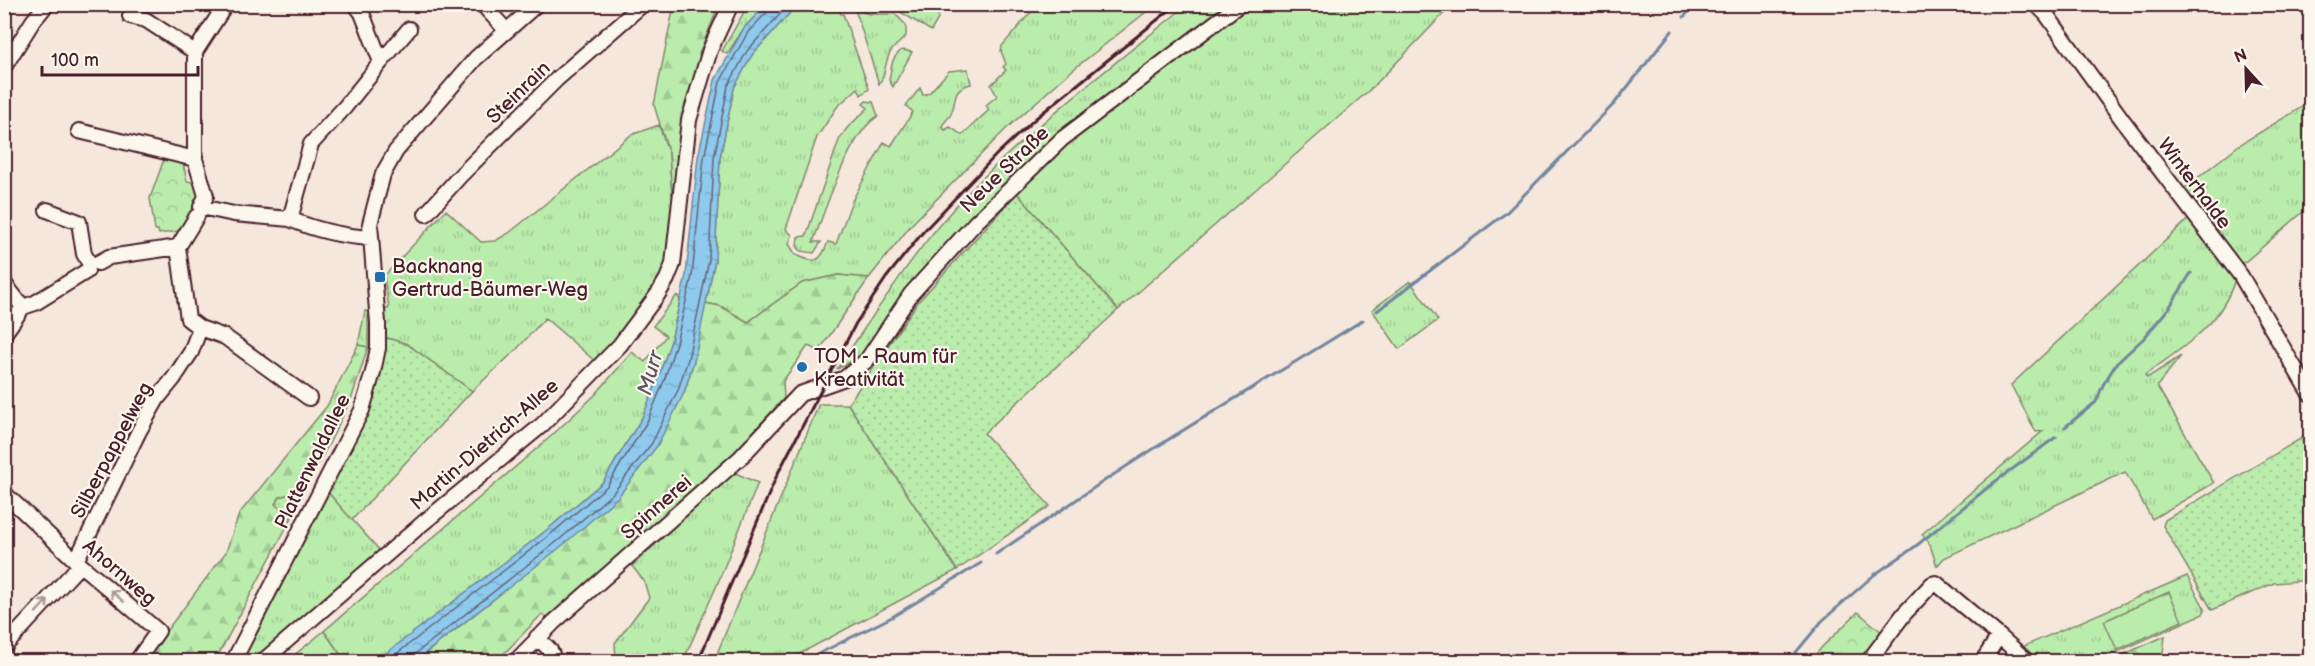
<svg xmlns="http://www.w3.org/2000/svg" width="2315" height="666" viewBox="0 0 2315 666" font-family="'Balsamiq Sans',sans-serif">
	<defs>
		<pattern id="grass-tufts" width="24" height="20" patternUnits="userSpaceOnUse" patternTransform="scale(1.5)"><rect width="24" height="20" fill="#baecac"/><path d="M3 7l-1-3M5 7V3M7 7l1-3M15 17l-1-3M17 17v-4M19 17l1-3" fill="none" stroke="#a1ca94"/></pattern>
		<pattern id="forest-firs" width="22" height="20" patternUnits="userSpaceOnUse" patternTransform="scale(1.5)"><rect width="22" height="20" fill="#baecac"/><path d="M5 1l3.5 6h-7zM16 11l3.5 6h-7z" fill="#a1ca94"/></pattern>
		<pattern id="park-crowns" width="20" height="18" patternUnits="userSpaceOnUse" patternTransform="scale(1.5)"><rect width="20" height="18" fill="#baecac"/><path d="M2 6a3 3 0 1 1 6 0M12 15a3 3 0 1 1 6 0" fill="none" stroke="#a1ca94"/></pattern>
		<pattern id="garden-dots" width="8" height="8" patternUnits="userSpaceOnUse" patternTransform="scale(1.5)"><rect width="8" height="8" fill="#baecac"/><path d="M2 2h.1M6 6h.1" fill="none" stroke="#a1ca94" stroke-width="1.8" stroke-linecap="round"/></pattern>
		<pattern id="water-ripples" width="26" height="14" patternUnits="userSpaceOnUse" patternTransform="scale(1.5)"><rect width="26" height="14" fill="#8dcaed"/><path d="M2 4q2-2 4 0t4 0M15 11q2-2 4 0t4 0" fill="none" stroke="#7badcb"/></pattern>
	</defs>
	<rect width="100%" height="100%" fill="#f5e7dc"/>
	<filter id="ink" filterUnits="userSpaceOnUse"><feTurbulence type="fractalNoise" baseFrequency=".0167" numOctaves="2"/><feDisplacementMap in="SourceGraphic" scale="12" xChannelSelector="R" yChannelSelector="G"/><feConvolveMatrix kernelMatrix="1 2 1 2 8 2 1 2 1" color-interpolation-filters="sRGB"/></filter>
	<g filter="url(#ink)">
		<!-- grass -->
		<path fill="url(#grass-tufts)" stroke="#82866c" stroke-width="1.5" d="M 748,5 L 766,5 L 744,28 L 727,54 L 722,51 Z
			M 797,5 L 838,5 L 841,14 L 843,14 L 869,89 L 861,95 L 858,88 L 837,107 L 817,137 L 786,229 L 792,235 L 789,244 L 795,254 C 815,265 821,262 828,242 L 836,244 L 852,201 L 884,142 L 891,146 L 913,112 L 906,106 L 920,88 L 923,95 L 929,93 L 949,71 L 968,69 L 971,84 C 950,89 958,99 951,114 C 949,118 944,122 942,126 L 945,130 L 950,127 L 962,135 L 989,110 L 986,105 L 997,96 L 991,85 L 1006,70 L 1003,67 L 1006,64 L 1001,51 L 1002,46 L 1037,5 L 1155,5 L 1070,72 L 1007,128 L 912,224 L 869,278 L 838,275 L 802,283 L 748,322 L 720,306 L 705,303 L 715,260 L 720,158 L 734,88 L 752,55 Z
			M 857,5 L 925,4 L 937,7 L 938,19 L 931,31 L 896,9 L 875,11 Z
			M 1187,5 L 1232,5 L 1059,136 L 860,357 L 837,369 C 878,309 917,246 967,194 C 1035,124 1112,66 1187,5 Z
			M 1245,5 L 1452,5 L 1374,86 L 1118,310 L 1017,193 L 1066,146 L 1145,82 Z
			M 855,9 L 869,14 L 895,14 L 906,25 L 906,36 C 900,43 892,47 889,55 C 884,66 886,74 879,84 Z
			M 902,50 L 912,52 L 893,87 L 889,80 C 892,68 890,58 902,50 Z
			M 866,101 L 873,102 L 878,116 C 849,133 825,211 813,242 L 821,242 L 814,253 L 801,251 L 797,246 L 798,237 L 806,236 L 839,140 L 847,128 L 868,108 L 863,104 Z
			M 2310,102 L 2310,206 L 2246,261 L 2239,263 C 2229,321 2188,343 2145,375 L 2147,378 L 2181,356 L 2157,386 L 2214,483 L 2152,519 L 2125,472 L 1944,558 L 1937,566 L 1930,545 L 1922,534 L 2043,431 L 2036,432 L 2011,385 L 2194,214 L 2180,192 L 2239,145 Z
			M 659,125 L 669,154 L 672,194 L 675,204 C 673,223 673,245 667,264 C 659,295 618,338 596,362 L 545,318 L 517,349 L 472,391 L 407,344 L 384,337 L 383,311 L 389,308 L 384,276 L 446,210 L 481,242 L 495,241 L 509,233 L 631,135 Z
			M 1410,281 L 1438,320 L 1399,349 L 1372,310 Z
			M 677,295 L 680,300 L 671,341 L 658,379 L 643,416 L 603,482 L 548,529 L 480,583 L 376,661 L 345,661 L 324,631 L 549,438 L 595,395 L 632,352 L 645,362 L 666,336 L 653,326 Z
			M 365,311 L 368,311 L 368,347 L 358,345 Z
			M 819,404 L 848,404 L 957,570 L 786,661 L 714,661 Z
			M 733,472 L 758,483 L 717,585 L 683,661 L 616,661 L 615,643 L 649,598 L 644,581 L 632,566 Z
			M 304,489 L 291,519 L 275,505 L 280,497 Z
			M 327,491 L 380,551 L 256,661 L 238,662 Z
			M 2187,576 L 2205,609 L 2203,614 L 2097,661 L 2037,661 L 2022,647 Z"/>
		<!-- forest -->
		<path fill="url(#forest-firs)" stroke="#82866c" stroke-width="1.5" d="M 674,5 L 719,5 L 699,54 L 701,60 L 689,99 L 675,204 L 672,194 L 669,154 L 654,105 Z
			M 838,275 L 869,278 L 819,351 L 808,346 L 783,381 L 784,398 L 732,455 L 549,620 L 542,614 L 497,661 L 415,662 L 505,590 L 684,393 L 694,361 L 705,303 L 720,306 L 748,322 L 802,283 Z
			M 358,345 L 368,347 L 352,397 L 329,444 L 304,489 L 280,497 L 275,504 L 291,519 L 215,661 L 143,662 L 226,552 L 239,514 L 327,406 Z
			M 2165,636 L 2162,661 L 2109,661 Z"/>
		<!-- park -->
		<path fill="url(#park-crowns)" stroke="#82866c" stroke-width="1.5" d="M 164,159 L 183,163 L 187,181 L 196,183 L 200,198 L 185,230 L 159,234 L 158,230 L 155,230 L 150,198 Z
			M 1858,612 L 1884,634 L 1861,661 L 1810,662 L 1822,647 Z"/>
		<!-- garden -->
		<path fill="url(#garden-dots)" stroke="#82866c" stroke-width="1.5" d="M 1017,193 L 1118,310 L 984,433 L 1050,506 L 957,570 L 848,404 L 918,302 Z
			M 384,337 L 407,344 L 472,391 L 352,520 L 327,491 C 352,442 381,394 384,337 Z
			M 2310,433 L 2310,580 L 2274,583 L 2212,610 L 2163,526 L 2165,520 Z"/>
		<!-- pitch -->
		<path fill="#baecac" stroke="#82866c" stroke-width="1.5" d="M 2169,592 L 2182,621 L 2117,650 L 2104,621 Z
			M 324,631 L 345,661 L 287,661 Z"/>
		<!-- water -->
		<path fill="url(#water-ripples)" stroke="#72869f" stroke-width="1.5" d="M 766,5 L 797,5 L 752,55 L 734,88 L 720,158 L 715,260 L 694,361 L 684,393 L 657,446 L 618,497 L 563,545 L 415,661 L 376,661 L 548,529 L 603,482 L 643,416 L 658,379 L 671,341 L 686,275 L 698,157 L 715,80 L 744,28 Z"/>
		<g fill="none" stroke-linecap="round" stroke-linejoin="round">
			<!-- shore -->
			<path stroke="#656379" stroke-width="1.5" d="M 386,662 L 551,534 L 607,486 L 648,420 L 664,381 L 676,343 L 692,276 L 704,158 L 720,82 L 748,32 L 769,10 L 770,4
				M 412,662 L 415,654 L 559,540 L 613,493 L 652,443 L 678,390 L 688,359 L 709,260 L 714,158 L 728,86 L 747,51 L 789,4"/>
			<!-- stream -->
			<path stroke="#72869f" stroke-width="3" d="M 1684,17 L 1695,4
				M 1377,311 L 1506,213 L 1614,104 L 1672,31
				M 2065,427 L 2096,402 L 2103,385 L 2116,364 L 2144,338 L 2169,308 L 2191,273
				M 1063,509 C 1160,441 1263,383 1363,320
				M 996,554 L 1063,509
				M 802,662 L 892,617 L 981,563
				M 1788,662 L 1822,621 L 1874,575 L 1916,546 L 1992,484 L 2056,437"/>
			<!-- minor casing -->
			<g stroke="#4a1f2b" stroke-width="18">
				<path id="minor" d="M 226,4 L 195,52 L 195,159 L 206,196 L 201,207 L 234,214 L 290,219
					M 355,4 L 362,13 L 381,62 L 345,107 L 311,144 L 290,219 C 315,230 342,236 370,238
					M 482,4 L 506,30
					M 2036,4 L 2046,14 L 2124,122 L 2241,276 L 2310,394
					M 130,16 L 146,20 L 195,52
					M 381,62 L 409,29
					M 4,67 L 33,21 L 47,4
					M 79,131 L 195,159
					M 47,210 L 79,222 L 84,254 L 88,261
					M 426,214 L 459,177 L 557,79 L 643,4
					M 178,247 L 197,216
					M 98,263 L 109,257 L 178,247 L 188,319 L 200,328 L 225,337 L 309,398
					M 4,283 L 23,307
					M 4,334 L 23,307 L 35,303 L 87,271
					M 4,493 L 76,561 L 158,631 L 136,662
					M 76,561 L 139,431 L 157,399 L 174,378 L 191,352 L 200,328
					M 537,637 L 550,650 L 555,662
					M 4,647 L 80,565
					M 233,662 L 362,410 L 373,372 L 378,348 L 378,323 L 370,224 L 383,174 L 396,151 L 476,58 L 537,4
					M 262,662 L 423,523 L 542,425 L 620,345 L 658,294 L 667,279 L 673,264 L 689,120 L 710,50 L 731,4
					M 515,662 L 554,622 L 740,458 L 800,394 L 845,378 L 867,360 L 911,294 L 976,222 L 1062,139 L 1240,4
					M 1868,662 L 1904,614 L 1932,584 L 1936,583 L 1999,636
					M 1982,662 L 1999,636 L 2028,662"/>
			</g>
			<!-- minor -->
			<use href="#minor" stroke="#fbf7ec" stroke-width="14"/>
			<!-- rail -->
			<path stroke="#4a1f2b" stroke-width="3" d="M 698,662 L 777,475 L 856,323 L 886,278 L 923,232 L 997,154 L 1036,118 L 1177,4"/>
		</g>
		<!-- one-way arrows -->
		<defs><path id="oneway-shaft" d="M-6 0H5M1.5-3L5.5 0L1.5 3" fill="none" stroke-width="1.6" stroke-linecap="round" stroke-linejoin="round" transform="scale(1.5)"/></defs>
		<g stroke="#ab9695">
			<use href="#oneway-shaft" transform="translate(117 596) rotate(-139)"/>
			<use href="#oneway-shaft" transform="translate(42 606) rotate(-47)"/>
		</g>
	</g>
	<!-- markers -->
	<g fill="#1f6fb2" stroke="#fbf7ec" stroke-width="2">
		<rect x="374" y="271" width="12" height="12" rx="3"/>
		<circle cx="802" cy="367" r="6"/>
	</g>
	<g text-anchor="middle" stroke-width="4.5" stroke-linejoin="round" paint-order="stroke">
		<!-- street labels -->
		<g font-size="20" fill="#4a1f2b" stroke="#fbf7ec">
			<text transform="translate(518 92) rotate(-44)" y="7">Steinrain</text>
			<text transform="translate(1004 169) rotate(-44)" y="7">Neue Straße</text>
			<text transform="translate(2195 183) rotate(53)" y="7">Winterhalde</text>
			<text transform="translate(484 444) rotate(-41)" y="7">Martin-Dietrich-Allee</text>
			<text transform="translate(111 450) rotate(-62)" y="7">Silberpappelweg</text>
			<text transform="translate(312 461) rotate(-64)" y="7">Plattenwaldallee</text>
			<text transform="translate(656 507) rotate(-41)" y="7">Spinnerei</text>
			<text transform="translate(120 572) rotate(41)" y="7">Ahornweg</text>
		</g>
		<!-- poi labels -->
		<g font-size="20" fill="#4a1f2b" stroke="#fbf7ec" text-anchor="start">
			<text x="392" y="273">Backnang<tspan x="392" dy="23">Gertrud-Bäumer-Weg</tspan></text>
			<text x="814" y="363">TOM - Raum für<tspan x="814" dy="23">Kreativität</tspan></text>
		</g>
		<!-- water labels -->
		<g font-size="21" font-style="italic" fill="#5e5265" stroke="#fbf7ec">
			<text transform="translate(650 373) rotate(-74)" y="7">Murr</text>
		</g>
	</g>
	<!-- margin -->
	<rect width="2315" height="666" fill="none" stroke="#fbf7ec" stroke-width="24"/>
	<rect x="12" y="12" width="2291" height="642" fill="none" stroke="#4a1f2b" stroke-width="2" filter="url(#ink)"/>
	<!-- north arrow -->
	<g transform="translate(2246 69) rotate(338)" stroke="#fbf7ec" stroke-width="4.5" paint-order="stroke">
	<path d="M0-4.5L10 22L0 15L-10 22Z" fill="#4a1f2b"/>
	<text y="-9" font-size="16" font-weight="bold" text-anchor="middle" fill="#4a1f2b">N</text>
	</g>
	<!-- scale -->
	<path d="M42 66v9h156v-9" fill="none" stroke="#4a1f2b" stroke-width="3"/>
	<text x="51" y="66" font-size="18" fill="#4a1f2b" stroke="#fbf7ec" stroke-width="4.5" paint-order="stroke">100 m</text>
</svg>
